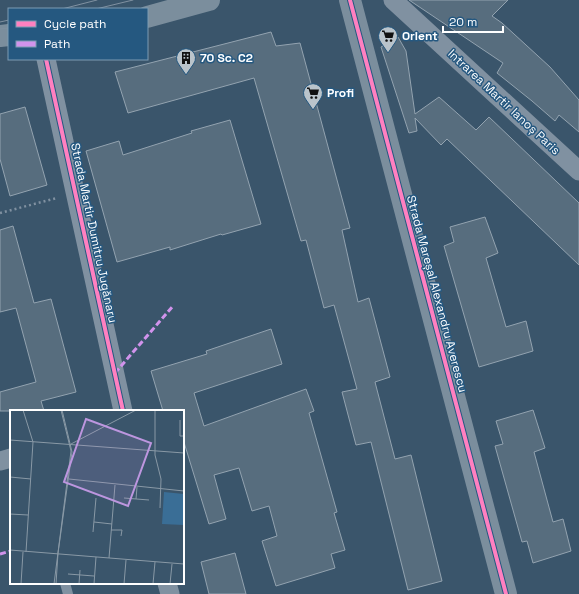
<svg xmlns="http://www.w3.org/2000/svg" width="579" height="594" viewBox="0 0 579 594" font-family="'Space Grotesk',sans-serif">
	<rect width="100%" height="100%" fill="#3a556b"/>
	<!-- building -->
	<path fill="#576d7e" stroke="#93a3b0" d="M 409,0 L 508,0 L 492,16 L 502,23 L 550,67 L 579,100 L 579,132 L 559,115 L 555,121 L 532,101 L 497,73 L 503,63 Z
		M 271,32 L 276,46 L 300,43 L 350,228 L 342,230 L 358,302 L 369,298 L 390,377 L 375,382 L 395,459 L 411,455 L 442,581 L 408,590 L 371,442 L 356,445 L 342,392 L 357,389 L 334,305 L 324,308 L 306,240 L 301,241 L 254,78 L 128,113 L 115,72 Z
		M 398,37 L 406,51 L 415,114 L 439,97 L 476,130 L 489,117 L 579,203 L 579,265 L 447,139 L 441,145 L 415,118 L 417,131 L 409,133 L 381,47 Z
		M 25,107 L 47,185 L 10,196 L 0,159 L 0,114 Z
		M 230,120 L 261,224 L 222,235 L 221,234 L 170,250 L 170,247 L 117,262 L 86,151 L 119,141 L 123,155 L 192,133 L 191,131 Z
		M 485,217 L 498,253 L 486,258 L 506,327 L 526,321 L 533,351 L 479,367 L 444,246 L 454,242 L 450,227 Z
		M 13,226 L 34,303 L 51,299 L 76,392 L 41,401 L 44,411 L 0,411 L 0,392 L 36,382 L 16,308 L 0,312 L 0,230 Z
		M 271,329 L 282,364 L 194,393 L 204,426 L 306,389 L 314,411 L 309,413 L 337,512 L 334,513 L 345,550 L 331,554 L 335,568 L 276,586 L 262,541 L 277,536 L 269,506 L 252,511 L 239,468 L 214,475 L 226,519 L 209,524 L 183,439 L 183,411 L 163,411 L 151,371 L 207,354 L 206,351 Z
		M 533,410 L 545,448 L 534,452 L 553,522 L 563,519 L 571,551 L 533,563 L 527,541 L 522,542 L 495,446 L 503,444 L 496,421 Z
		M 235,553 L 246,594 L 209,594 L 201,562 Z"/>
	<g fill="none" stroke-linecap="round" stroke-linejoin="round">
		<!-- path -->
		<path stroke="#8091a1" stroke-width="2.5" stroke-dasharray="2 3" stroke-linecap="butt" d="M 0,213 L 57,198"/>
		<!-- lane -->
		<path stroke="#8091a1" stroke-width="10" d="M 65,583 L 68,594"/>
		<!-- street -->
		<path stroke="#8091a1" stroke-width="19" d="M 393,0 L 579,171
			M 46,59 L 123,411
			M 0,461 L 11,458
			M 167,583 L 170,594"/>
		<!-- secondary -->
		<path stroke="#7b8e9d" stroke-width="22" d="M 350,0 L 506,594
			M 147,17 L 209,0
			M 0,36 L 9,35"/>
		<!-- tram -->
		<path stroke="#8091a1" stroke-width="1" d="M 62,9 L 97,0
			M 96,9 L 133,0
			M 0,22 L 9,20
			M 0,29 L 9,28"/>
		<!-- quiet -->
		<path stroke="#d193ec" stroke-width="3" stroke-dasharray="6 3" stroke-linecap="butt" d="M 115,373 L 173,306
			M 0,554 L 11,551"/>
		<!-- cycleway casing -->
		<g stroke="#255880" stroke-width="6">
			<path id="cycleway" d="M 350,0 L 506,594
				M 46,59 L 123,411"/>
		</g>
		<!-- cycleway -->
		<use href="#cycleway" stroke="#ff80c0" stroke-width="4"/>
	</g>
	<!-- icons -->
	<defs>
		<g id="supermarket-pin" transform="scale(1)"><path d="M0 17L-7.5 6A9.5 9.5 0 1 1 7.5 6Z" fill="#bac4cb" stroke="#255880"/><path d="M-6-5.5h2.5l.6 2H6L4.5 2H-2.5L-4.4-4H-6ZM-1.5 3.2a1.3 1.3 0 1 0 .1 0ZM3 3.2a1.3 1.3 0 1 0 .1 0Z" fill="#111"/></g>
		<g id="building-pin" transform="scale(1)"><path d="M0 17L-7.5 6A9.5 9.5 0 1 1 7.5 6Z" fill="#bac4cb" stroke="#255880"/><path d="M-4-6H4V6H1V3H-1V6H-4ZM-2.5-4.3h1.7v1.8h-1.7ZM.8-4.3h1.7v1.8H.8ZM-2.5-1h1.7V.8h-1.7ZM.8-1h1.7V.8H.8Z" fill="#111"/></g>
	</defs>
	<g fill-rule="evenodd">
		<use href="#supermarket-pin" x="388" y="36"/>
		<use href="#building-pin" x="186" y="58"/>
		<use href="#supermarket-pin" x="313" y="93"/>
	</g>
	<g text-anchor="middle" stroke-width="3" stroke-linejoin="round" paint-order="stroke">
		<!-- poi labels -->
		<g font-size="12" font-weight="bold" fill="#fff" stroke="#255880" text-anchor="start">
			<text x="402" y="40">Orient</text>
			<text x="200" y="62">70 Sc. C2</text>
			<text x="327" y="97">Profi</text>
		</g>
		<!-- street labels -->
		<g font-size="12" fill="#fff" stroke="#255880">
			<text transform="translate(504 102) rotate(43)" y="4">Intrarea Martir Ianoș Paris</text>
			<text transform="translate(94 233) rotate(78)" y="4">Strada Martir Dumitru Jugănaru</text>
			<text transform="translate(437 294) rotate(75)" y="4">Strada Mareșal Alexandru Averescu</text>
		</g>
	</g>
	<!-- overview -->
	<g transform="translate(10 410)">
		<rect width="174" height="174" fill="#3a556b"/>
		<path d="M 154,82 L 174,84 L 174,115 L 152,114 Z" fill="#3a6e96"/>
		<path fill="none" stroke="#8999a6" stroke-width="1" d="M 13,0 L 23,32 L 16,142M 145,0 L 145,45 L 151,69 L 150,98M 170,10 L 170,26 L 174,26M 0,30 L 174,43M 61,34 L 126,0M 0,67 L 21,69M 59,69 L 174,81M 114,88 L 139,90M 126,89 L 127,77M 0,104 L 18,105M 84,112 L 102,114M 101,120 L 112,120 L 111,126M 83,122 L 86,88M 0,140 L 174,154M 99,148 L 105,75M 58,164 L 84,166M 11,174 L 13,142M 44,174 L 61,41 L 51,0M 46,174 L 48,143 L 62,42 L 52,0M 69,174 L 70,160M 84,174 L 86,147M 114,174 L 116,150M 143,174 L 145,152M 160,174 L 162,154"/>
		<path fill="#bd96df" fill-opacity="0.15" stroke="#bd96df" stroke-width="2" d="M 76,9 L 141,33 L 118,96 L 54,72 Z"/>
		<rect width="174" height="174" fill="none" stroke="#fff" stroke-width="2"/>
	</g>
	<!-- legend -->
	<rect x="8" y="8" width="140" height="52" fill="#255880" stroke="#7c9bb3"/>
	<rect x="16" y="21" width="20" height="6" fill="#ff80c0" stroke="#7c9bb3"/>
	<text x="44" y="28" font-size="12" fill="#ffffff">Cycle path</text>
	<rect x="16" y="41" width="20" height="6" fill="#d193ec" stroke="#7c9bb3"/>
	<text x="44" y="48" font-size="12" fill="#ffffff">Path</text>
	<!-- scale -->
	<path d="M443 26v6h60v-6" fill="none" stroke="#ffffff" stroke-width="2"/>
	<text x="449" y="26" font-size="12" fill="#ffffff" stroke="#255880" stroke-width="3" paint-order="stroke">20 m</text>
</svg>
